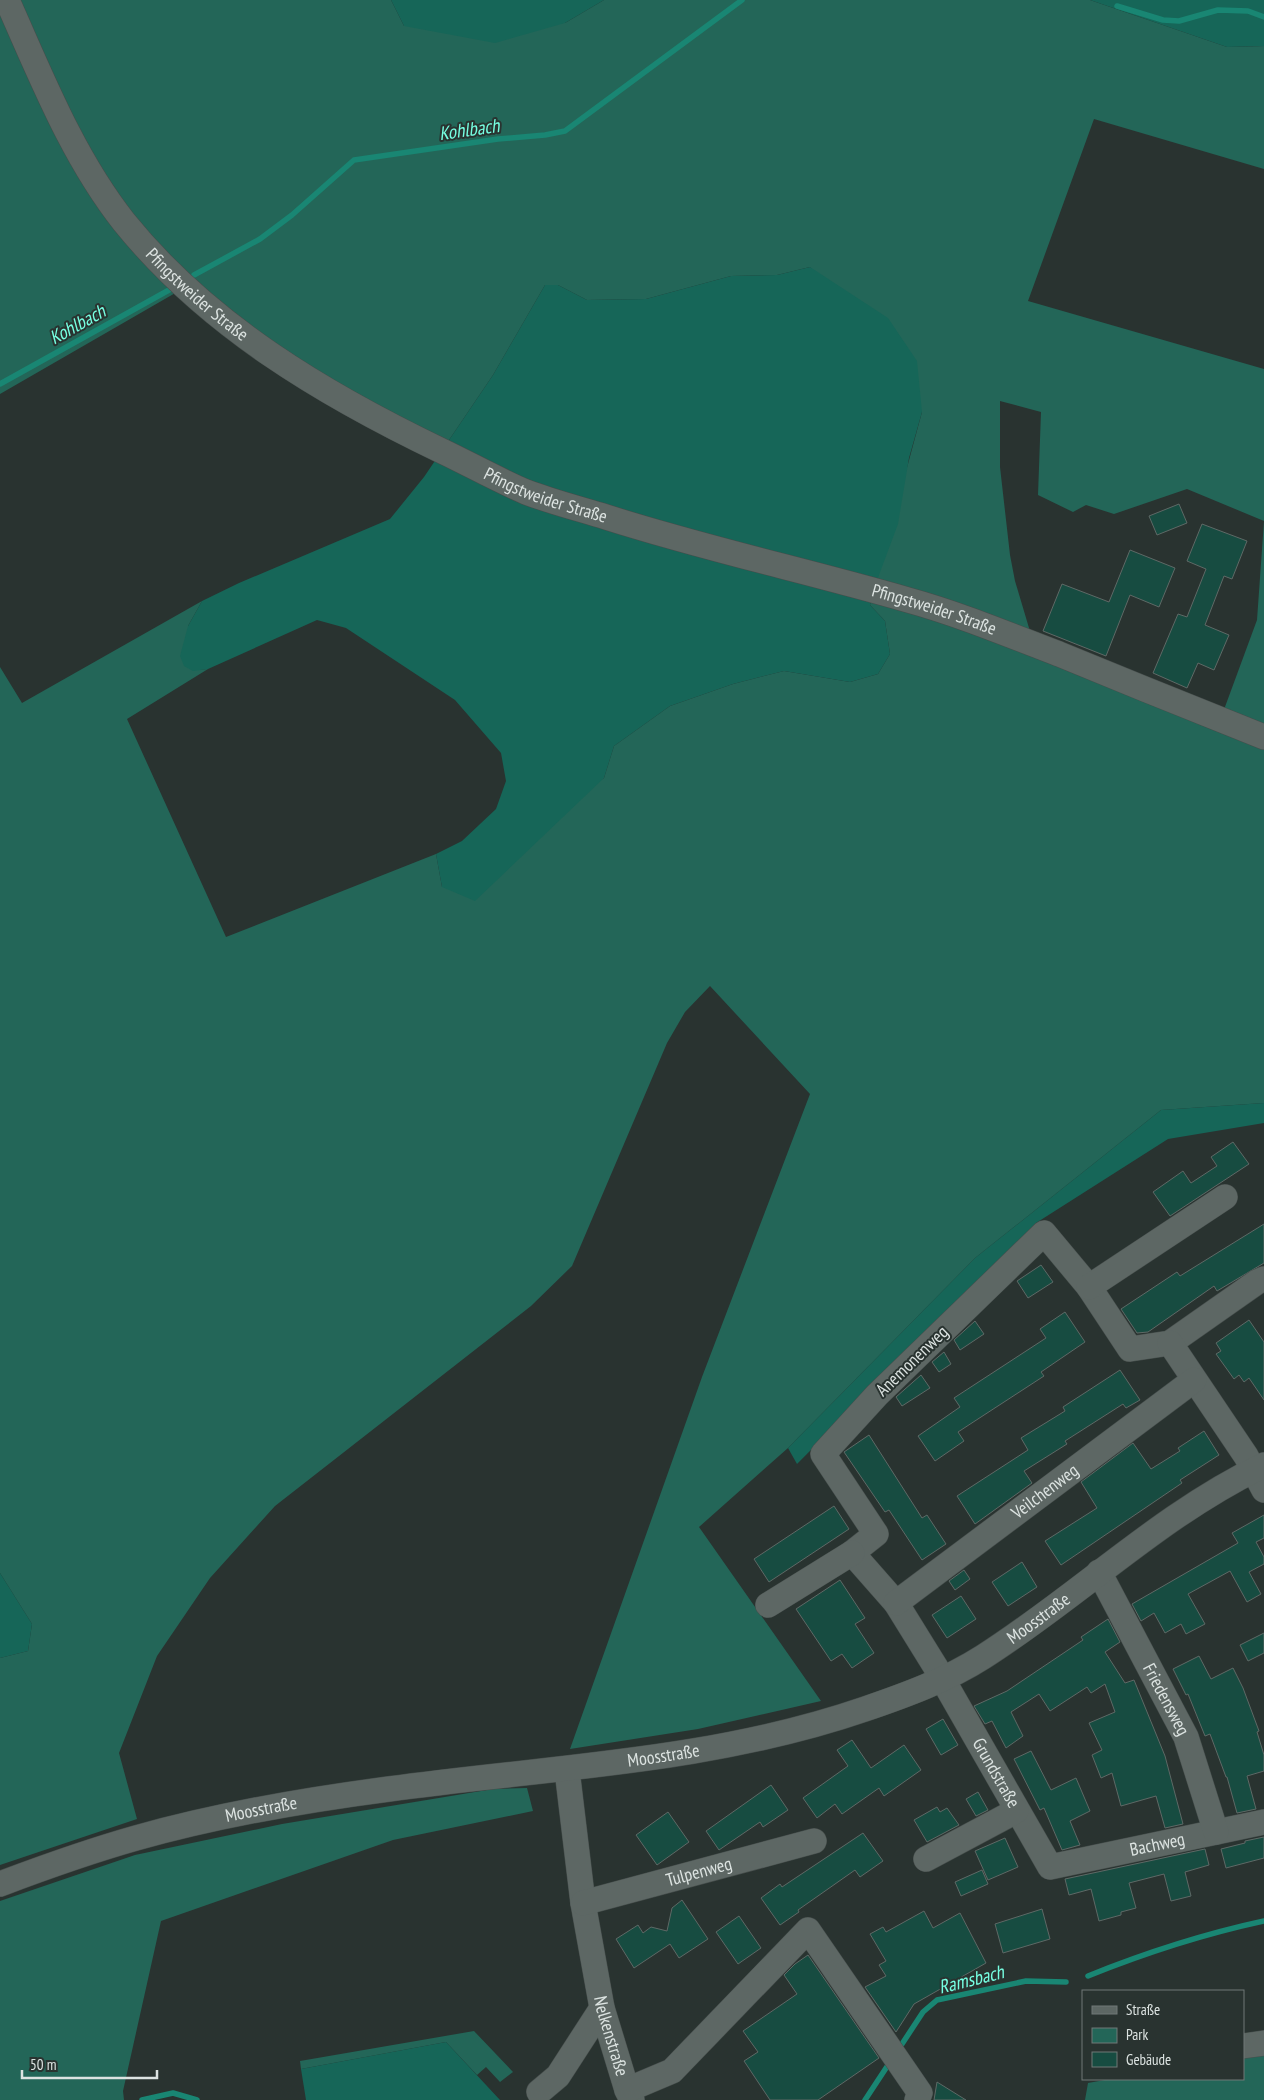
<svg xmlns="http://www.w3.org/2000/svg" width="1264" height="2100" viewBox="0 0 1264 2100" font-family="'PT Sans Narrow',sans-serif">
	<rect width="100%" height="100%" fill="#293330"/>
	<!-- green -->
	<path fill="#236658" d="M 0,0 L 36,83 L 177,292 L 0,394 Z
		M 15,0 L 391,0 L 404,26 L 565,23 L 604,0 L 1090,0 L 1227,47 L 1264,46 L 1264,169 L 1094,119 L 1028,301 L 1264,369 L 1264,731 L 1222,715 L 1257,620 L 1264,521 L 1187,489 L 1114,514 L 1086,505 L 1073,512 L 1038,495 L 1041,412 L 1000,401 L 1000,467 L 1010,555 L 1015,581 L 1032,638 L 1264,747 L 1264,1103 L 1161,1110 L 975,1258 L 788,1448 L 699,1527 L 821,1701 L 698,1729 L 570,1749 L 702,1377 L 810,1094 L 710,986 L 685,1012 L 667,1043 L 572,1266 L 531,1306 L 275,1506 L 210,1578 L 157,1656 L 119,1753 L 137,1819 L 0,1865 L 0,1658 L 28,1651 L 32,1624 L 0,1573 L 0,667 L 22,703 L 202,601 L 188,626 L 193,670 L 208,669 L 127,719 L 226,937 L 436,854 L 442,887 L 604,778 L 614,746 L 670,706 L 733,684 L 784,671 L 850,682 L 878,674 L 890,654 L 885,621 L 870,605 L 922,412 L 810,267 L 777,275 L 731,276 L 646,299 L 587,300 L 558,285 L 545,285 L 493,375 L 445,446 L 370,407 L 203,294 L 125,209 L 80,139 Z
		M 527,1788 L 533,1811 L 393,1840 L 161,1921 L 123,2091 L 124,2100 L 0,2100 L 0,1901 L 135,1855 L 282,1824 L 493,1789 Z
		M 474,2031 L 513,2072 L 500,2082 L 486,2067 L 477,2075 L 446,2042 L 301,2069 L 300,2061 Z
		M 1264,2052 L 1264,2100 L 1085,2100 L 1088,2083 L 1110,2079 L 1243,2079 L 1243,2056 Z"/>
	<!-- forest -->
	<path fill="#166658" d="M 391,0 L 604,0 L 565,23 L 495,43 L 404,26 Z
		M 1090,0 L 1264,0 L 1264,46 L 1227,47 Z
		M 810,267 L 888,318 L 917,361 L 922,412 L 909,458 L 898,524 L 879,575 L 870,605 L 885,621 L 890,654 L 878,674 L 850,682 L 784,671 L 733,684 L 670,706 L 614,746 L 604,778 L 475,901 L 442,887 L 436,854 L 462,841 L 496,809 L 506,781 L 501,753 L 455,700 L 346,628 L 317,620 L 208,669 L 193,671 L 184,666 L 180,656 L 188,626 L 202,601 L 239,583 L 390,519 L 424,477 L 493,375 L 545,285 L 558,285 L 587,300 L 646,299 L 731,276 L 777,275 Z
		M 1264,1103 L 1264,1123 L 1168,1139 L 1036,1223 L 797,1464 L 788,1448 L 975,1258 L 1161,1110 Z
		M 0,1573 L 32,1624 L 28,1651 L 0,1658 Z
		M 446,2042 L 500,2100 L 306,2100 L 301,2069 Z"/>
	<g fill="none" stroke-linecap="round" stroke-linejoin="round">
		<!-- stream -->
		<path stroke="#198673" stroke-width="5.5" d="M 1117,6 L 1163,20 L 1179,21 L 1218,10 L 1248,11 L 1264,17
			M 194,275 L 260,239 L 292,215 L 354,160 L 498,139 L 545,135 L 565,131 L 742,0
			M 0,384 L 169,290
			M 1088,1976 C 1145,1953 1204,1934 1264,1921
			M 902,2044 L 923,2012 L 937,2000 L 1026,1981 L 1066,1982
			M 142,2100 L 173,2093 L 197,2100
			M 865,2100 L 890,2062"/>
	</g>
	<!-- building -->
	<path fill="#174c41" stroke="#5e6966" d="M 1179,504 L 1187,523 L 1157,535 L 1149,516 Z
		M 1202,524 L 1247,541 L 1232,579 L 1224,576 L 1205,625 L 1229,635 L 1214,670 L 1198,663 L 1187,688 L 1153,673 L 1178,614 L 1187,617 L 1206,569 L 1187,561 Z
		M 1130,550 L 1175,568 L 1159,607 L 1130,595 L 1106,656 L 1043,631 L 1062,584 L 1109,602 Z
		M 1233,1142 L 1249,1164 L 1170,1216 L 1153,1192 L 1183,1171 L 1191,1183 L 1217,1166 L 1211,1157 Z
		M 1264,1224 L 1264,1263 L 1217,1291 L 1214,1286 L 1148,1332 L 1137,1333 L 1121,1309 L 1177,1272 L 1180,1276 Z
		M 1041,1265 L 1053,1282 L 1028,1298 L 1017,1281 Z
		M 1065,1312 L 1085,1342 L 1041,1372 L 1044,1376 L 958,1432 L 964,1441 L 935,1461 L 918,1436 L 960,1407 L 954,1398 L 1046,1338 L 1040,1329 Z
		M 1249,1320 L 1264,1342 L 1264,1400 L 1249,1378 L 1244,1382 L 1239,1375 L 1234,1379 L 1216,1354 L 1221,1351 L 1216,1343 Z
		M 975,1321 L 984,1334 L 960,1350 L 954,1340 Z
		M 944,1352 L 951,1364 L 939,1372 L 932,1362 Z
		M 1120,1370 L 1140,1400 L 1126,1408 L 1123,1404 L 1065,1441 L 1067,1444 L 1024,1471 L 1032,1483 L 975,1524 L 957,1496 L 1028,1450 L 1021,1438 L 1065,1411 L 1063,1407 Z
		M 921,1375 L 930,1388 L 902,1406 L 896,1397 Z
		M 1204,1431 L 1219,1455 L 1180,1480 L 1182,1483 L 1061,1565 L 1045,1541 L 1097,1508 L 1081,1482 L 1133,1443 L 1151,1469 L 1180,1451 L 1178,1448 Z
		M 869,1435 L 922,1518 L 927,1515 L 946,1544 L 922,1560 L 889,1510 L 885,1512 L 844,1452 Z
		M 834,1506 L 849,1529 L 769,1582 L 754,1559 Z
		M 1264,1515 L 1264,1538 L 1256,1542 L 1264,1557 L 1264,1564 L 1249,1572 L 1261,1594 L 1247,1602 L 1230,1571 L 1188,1594 L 1205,1624 L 1186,1634 L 1181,1624 L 1165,1633 L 1154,1613 L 1141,1621 L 1132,1604 L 1238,1543 L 1232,1533 Z
		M 1022,1562 L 1037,1587 L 1008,1606 L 992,1582 Z
		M 964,1570 L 970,1579 L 955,1590 L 949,1581 Z
		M 840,1580 L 865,1618 L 855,1624 L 874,1653 L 852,1668 L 842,1654 L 831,1661 L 796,1609 Z
		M 961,1596 L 976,1619 L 947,1638 L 932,1615 Z
		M 1108,1619 L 1120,1642 L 1105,1652 L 1125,1683 L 1134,1680 L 1165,1756 L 1183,1824 L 1165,1828 L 1156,1796 L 1121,1806 L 1112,1773 L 1101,1778 L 1092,1755 L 1102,1750 L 1089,1723 L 1115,1712 L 1105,1684 L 1091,1693 L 1087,1687 L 1050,1711 L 1039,1694 L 1011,1712 L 1023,1736 L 1006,1748 L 992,1721 L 985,1724 L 974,1706 L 1007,1691 L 1083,1640 L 1081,1637 Z
		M 1264,1633 L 1264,1653 L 1248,1661 L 1240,1645 Z
		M 1199,1656 L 1211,1679 L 1233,1668 L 1243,1688 L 1259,1731 L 1257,1732 L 1264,1755 L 1264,1771 L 1247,1776 L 1256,1809 L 1237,1813 L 1227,1777 L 1226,1777 L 1210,1734 L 1205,1736 L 1188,1694 L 1186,1695 L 1173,1669 Z
		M 943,1719 L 958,1745 L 941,1755 L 926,1729 Z
		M 852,1740 L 871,1768 L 904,1745 L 921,1770 L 884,1796 L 879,1788 L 842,1814 L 835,1804 L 817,1818 L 803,1798 L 848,1766 L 837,1750 Z
		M 1031,1751 L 1051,1790 L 1076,1778 L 1090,1811 L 1070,1821 L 1080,1845 L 1062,1850 L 1044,1808 L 1040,1810 L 1014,1759 Z
		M 771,1785 L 788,1810 L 763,1827 L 760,1822 L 719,1850 L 706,1831 Z
		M 978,1792 L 988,1810 L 976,1816 L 966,1799 Z
		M 937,1807 L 940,1812 L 947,1808 L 959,1825 L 927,1842 L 914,1820 Z
		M 668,1812 L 689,1842 L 657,1865 L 636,1835 Z
		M 863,1833 L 883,1861 L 860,1877 L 855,1870 L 798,1910 L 799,1912 L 780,1925 L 761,1898 L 780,1884 L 782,1887 Z
		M 1264,1837 L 1264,1858 L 1226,1868 L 1221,1849 L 1245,1843 L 1245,1841 Z
		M 1005,1838 L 1018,1867 L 988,1880 L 975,1851 Z
		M 1205,1849 L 1209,1865 L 1185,1872 L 1191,1896 L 1171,1901 L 1164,1874 L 1129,1883 L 1136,1908 L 1121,1912 L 1121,1915 L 1099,1921 L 1091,1889 L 1069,1895 L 1065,1879 Z
		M 982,1870 L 988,1884 L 961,1896 L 955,1882 Z
		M 682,1900 L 708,1939 L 679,1958 L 670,1944 L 634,1968 L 616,1939 L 638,1925 L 643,1933 L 651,1927 L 667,1931 L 672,1908 Z
		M 1042,1909 L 1050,1939 L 1003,1953 L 995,1924 Z
		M 924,1911 L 933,1928 L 960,1913 L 986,1963 L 914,2004 L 896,2032 L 865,1987 L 886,1976 L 879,1965 L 886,1961 L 870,1934 L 883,1927 L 886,1932 Z
		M 739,1916 L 761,1948 L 738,1964 L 716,1932 Z
		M 808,1955 L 879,2058 L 818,2100 L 770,2100 L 744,2061 L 758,2052 L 743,2031 L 797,1994 L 784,1975 L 795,1964 Z
		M 937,2082 L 966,2100 L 934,2100 Z"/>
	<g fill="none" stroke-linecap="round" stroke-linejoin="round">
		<!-- minor casing -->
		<g stroke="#464e4c" stroke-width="26">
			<g id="minor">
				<path id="s1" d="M 7,0 C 41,76 72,156 124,222 C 208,326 325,395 444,452 C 471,465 498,480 526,492 C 552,502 580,509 606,517 C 706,549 808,571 908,600 C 959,614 1009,635 1059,654 C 1127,682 1196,710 1264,737"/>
				<path id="s2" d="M 1264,1279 L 1257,1282 L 1170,1343 L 1130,1349 L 1089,1287 L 1044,1233 L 877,1395 L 823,1454 L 876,1534 L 852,1553 L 896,1603 L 935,1666 L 1050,1867 L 1264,1822"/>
				<path d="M 1089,1287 L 1225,1197"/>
				<path d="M 1170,1343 L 1246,1456 L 1264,1490"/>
				<path id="s3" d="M 1099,1572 L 1186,1737 L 1216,1832"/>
				<path id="s4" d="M 896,1603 L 1194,1380"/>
				<path d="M 768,1605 L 852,1553"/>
				<path id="s5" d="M 567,1770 L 583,1903 L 602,2008 L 627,2090 L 632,2100"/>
				<path d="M 926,1859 L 1016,1811"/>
				<path id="s6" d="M 0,1884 C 45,1867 90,1851 136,1838 C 218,1815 304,1800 389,1789 C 549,1767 711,1762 865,1709 C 906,1695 947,1680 983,1657 C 1079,1596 1161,1514 1264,1465"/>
				<path id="s7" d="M 583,1903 L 814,1841"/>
				<path d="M 1243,2046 L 1264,2043"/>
				<path d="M 627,2090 L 672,2071 L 808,1930 L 920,2093 L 917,2100"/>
				<path d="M 539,2092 L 558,2076 L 602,2008"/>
			</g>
		</g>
		<!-- minor -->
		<use href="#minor" stroke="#5d6764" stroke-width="25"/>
	</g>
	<g text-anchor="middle" stroke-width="4" stroke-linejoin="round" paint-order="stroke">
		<!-- street labels -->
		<g font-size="18" fill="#dce3e1" stroke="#293330">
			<text dy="6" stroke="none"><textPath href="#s1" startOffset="355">Pfingstweider Straße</textPath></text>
			<text dy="6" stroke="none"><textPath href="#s1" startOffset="760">Pfingstweider Straße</textPath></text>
			<text dy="6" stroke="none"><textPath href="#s1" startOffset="1165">Pfingstweider Straße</textPath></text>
			<text transform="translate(912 1361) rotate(-44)" y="6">Anemonenweg</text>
			<text dy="6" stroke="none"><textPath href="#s4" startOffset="186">Veilchenweg</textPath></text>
			<text dy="6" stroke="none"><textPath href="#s6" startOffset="1082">Moosstraße</textPath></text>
			<text dy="6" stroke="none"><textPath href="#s3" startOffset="144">Friedensweg</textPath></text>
			<text dy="6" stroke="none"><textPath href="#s6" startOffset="678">Moosstraße</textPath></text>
			<text dy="6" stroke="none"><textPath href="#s2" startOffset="1002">Grundstraße</textPath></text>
			<text dy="6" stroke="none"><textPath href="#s6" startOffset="272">Moosstraße</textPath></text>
			<text dy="6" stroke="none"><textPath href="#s2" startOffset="1220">Bachweg</textPath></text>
			<text dy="6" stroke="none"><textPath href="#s7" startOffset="120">Tulpenweg</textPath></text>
			<text dy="6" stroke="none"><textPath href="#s5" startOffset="270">Nelkenstraße</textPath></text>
		</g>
		<!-- water labels -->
		<g font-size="19" font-style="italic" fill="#76ffe2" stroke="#293330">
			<text transform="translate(469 129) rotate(-8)" y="7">Kohlbach</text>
			<text transform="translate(77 324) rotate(-29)" y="7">Kohlbach</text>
			<text transform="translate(971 1979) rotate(-14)" y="7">Ramsbach</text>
		</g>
	</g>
	<!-- legend -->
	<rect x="1082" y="1990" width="162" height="90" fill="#293330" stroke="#717977"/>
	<rect x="1092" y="2006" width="25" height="8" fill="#5d6764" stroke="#717977"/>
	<text x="1126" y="2015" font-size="15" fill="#dce3e1">Straße</text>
	<rect x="1092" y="2028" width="25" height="15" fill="#236658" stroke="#717977"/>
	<text x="1126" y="2040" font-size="15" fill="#dce3e1">Park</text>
	<rect x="1092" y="2052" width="25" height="15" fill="#174c41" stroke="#717977"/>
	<text x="1126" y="2065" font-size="15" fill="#dce3e1">Gebäude</text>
	<!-- scale -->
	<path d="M22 2070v8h135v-8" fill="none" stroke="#dce3e1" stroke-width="2.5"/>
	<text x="30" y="2070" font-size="15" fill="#dce3e1" stroke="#293330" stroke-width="4" paint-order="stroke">50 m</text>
</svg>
